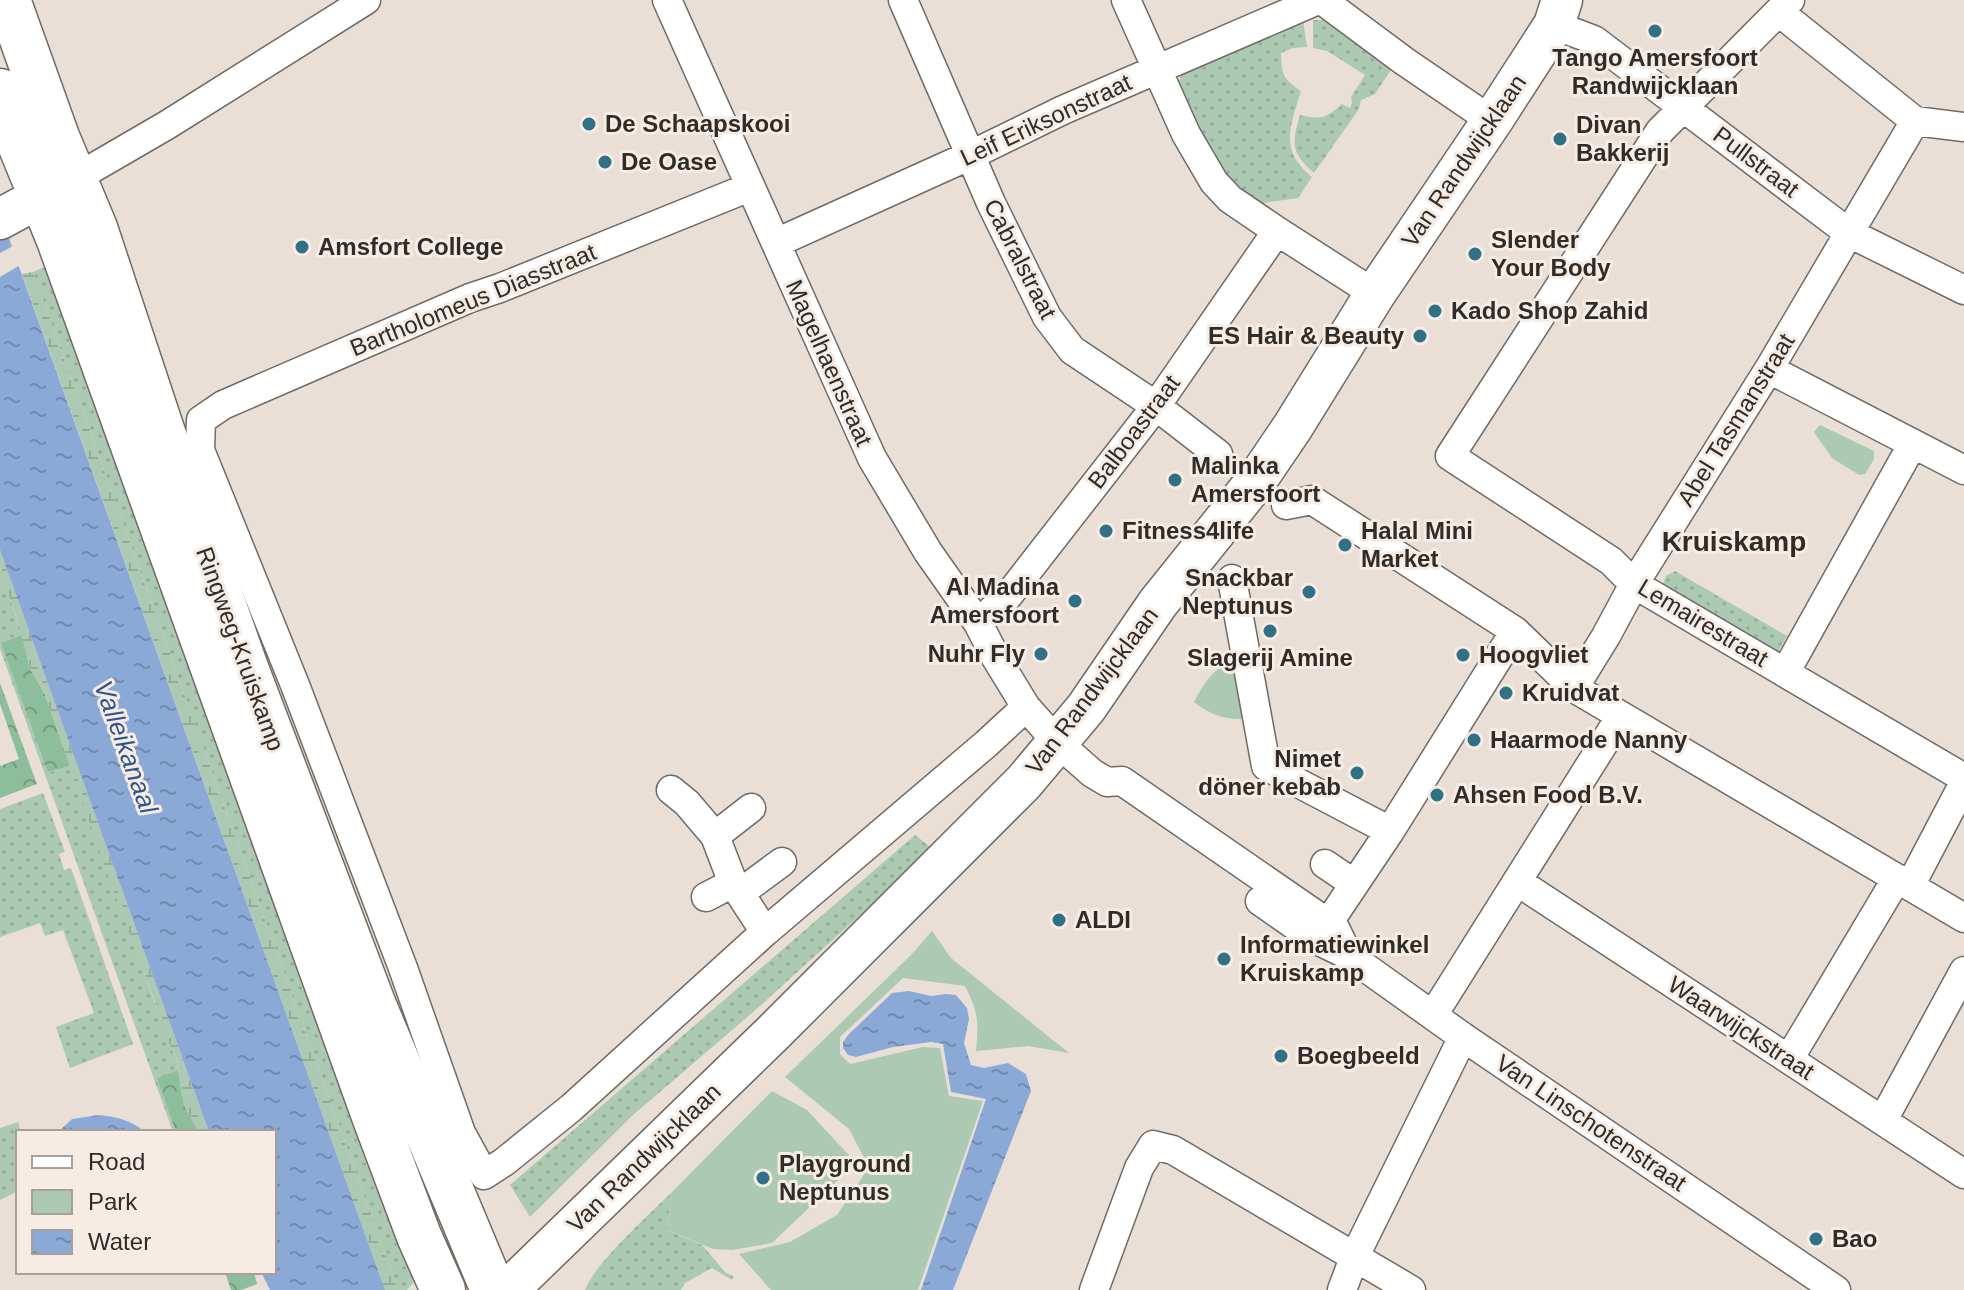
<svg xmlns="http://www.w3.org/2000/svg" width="1964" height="1290" viewBox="0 0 1964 1290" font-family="Helvetica,sans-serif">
	<defs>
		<pattern id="grass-dots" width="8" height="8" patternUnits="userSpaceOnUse" patternTransform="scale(2)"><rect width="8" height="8" fill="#abc9b3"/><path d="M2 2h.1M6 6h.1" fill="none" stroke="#93ad9a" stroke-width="1.8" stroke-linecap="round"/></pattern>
		<pattern id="forest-crowns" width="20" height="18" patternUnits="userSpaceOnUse" patternTransform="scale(2)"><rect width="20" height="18" fill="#8dbe9b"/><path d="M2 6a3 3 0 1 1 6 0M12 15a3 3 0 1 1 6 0" fill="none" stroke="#749b7e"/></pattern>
		<pattern id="wetland-marsh" width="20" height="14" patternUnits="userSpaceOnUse" patternTransform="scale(2)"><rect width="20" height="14" fill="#abc9b3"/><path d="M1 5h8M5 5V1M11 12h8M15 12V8" fill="none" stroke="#93ad9a"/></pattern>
		<pattern id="water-ripples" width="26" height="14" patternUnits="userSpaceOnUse" patternTransform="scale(2)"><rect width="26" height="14" fill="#8ba9d6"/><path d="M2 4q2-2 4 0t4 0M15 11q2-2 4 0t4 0" fill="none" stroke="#728aae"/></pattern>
	</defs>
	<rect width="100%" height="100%" fill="#e9dfd7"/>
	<!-- grass -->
	<path fill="url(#grass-dots)" d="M 1303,20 L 1307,47 L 1293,48 L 1281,53 C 1282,75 1282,78 1301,91 C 1290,127 1279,151 1312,177 L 1298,198 L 1257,204 L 1215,169 L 1178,83 L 1182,74 Z
		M 1313,20 L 1325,20 L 1394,65 L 1375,94 L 1361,100 L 1359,109 L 1314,173 C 1290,152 1292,143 1300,115 C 1321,120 1327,118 1342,104 L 1350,108 L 1352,102 L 1351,97 L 1365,75 L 1327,51 L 1313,48 Z
		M 47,266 L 287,908 L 318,1028 L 365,1159 L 414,1282 L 407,1290 L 398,1290 L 33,272 Z
		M 1675,571 L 1787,636 L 1778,652 L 1774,653 L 1662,586 L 1666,576 Z
		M 0,580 L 8,593 L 22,635 L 2,643 L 49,772 L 70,766 L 170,1045 L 177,1060 L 178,1070 L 158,1078 L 176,1132 L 173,1132 L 0,649 Z
		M 43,793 L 65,852 L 59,854 L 64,870 L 71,868 L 133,1044 L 70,1068 L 56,1027 L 94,1013 L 63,930 L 45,936 L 40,923 L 0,937 L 0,809 Z
		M 915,835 L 933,849 L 752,1013 L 633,1115 L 530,1217 L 510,1185 Z
		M 18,1122 L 21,1132 L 18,1132 L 18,1191 L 0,1200 L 0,1128 Z
		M 671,1193 L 667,1230 L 702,1245 L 725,1272 L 734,1277 L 732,1280 L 712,1268 L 685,1283 L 681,1290 L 585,1290 C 596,1262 648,1216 671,1193 Z"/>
	<!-- forest -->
	<path fill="url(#forest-crowns)" d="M 22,635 L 29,665 L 45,695 L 70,766 L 48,772 L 1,643 Z
		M 0,683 L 37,784 L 0,798 L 0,766 L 19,759 L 0,704 Z
		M 178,1070 L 184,1105 L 199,1132 L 176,1132 L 157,1078 Z
		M 225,1272 L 254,1272 L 257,1284 L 241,1290 L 231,1290 Z"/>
	<!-- wetland -->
	<path fill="url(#wetland-marsh)" d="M 33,272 L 398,1290 L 385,1290 L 22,274 Z
		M 0,550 L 209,1132 L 199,1132 L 184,1105 L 181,1092 L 177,1060 L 158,1019 L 157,1007 L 110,881 L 45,695 L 31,671 L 17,619 L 8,593 L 0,580 Z"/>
	<!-- park -->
	<path fill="#abc9b3" d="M 1820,425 L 1874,451 L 1874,459 L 1865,474 L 1859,475 L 1832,458 L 1814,432 Z
		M 1239,655 L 1244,719 C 1225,720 1209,714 1194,702 C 1205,680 1217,666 1239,655 Z
		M 932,931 L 951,958 L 1069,1053 L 1028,1046 L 976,1051 C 979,1022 978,1011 965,986 L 903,978 L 840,1037 L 840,1054 L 850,1064 L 923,1047 L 940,1048 L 949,1096 L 983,1101 L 918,1290 L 771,1290 L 739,1254 L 790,1242 L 837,1215 L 869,1167 L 849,1129 L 785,1077 L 910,956 Z
		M 772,1091 L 807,1110 L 856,1163 L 772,1243 L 732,1250 L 713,1249 L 667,1230 L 671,1193 Z"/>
	<!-- water -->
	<path fill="url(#water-ripples)" d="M 0,212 L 19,267 L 385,1290 L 270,1290 L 261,1272 L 274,1272 L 274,1132 L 209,1132 L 0,550 Z
		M 909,991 L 931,996 L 946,994 L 956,995 L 967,1008 L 969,1019 L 964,1043 L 971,1065 L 984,1068 L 1008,1063 L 1026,1074 L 1031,1091 L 953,1290 L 921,1290 L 986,1099 L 951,1092 L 943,1044 L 931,1042 L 893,1047 L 856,1057 L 848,1055 L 843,1048 L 843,1042 L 848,1035 L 892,993 Z
		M 99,1115 C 117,1117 131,1120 145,1132 L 116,1130 L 58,1132 L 72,1119 Z"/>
	<!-- pier -->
	<path fill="#e9dfd7" d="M 15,245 L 22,264 L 0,277 L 0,253 Z"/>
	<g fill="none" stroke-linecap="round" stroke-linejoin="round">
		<!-- street casing -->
		<g stroke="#726a62" stroke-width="31">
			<path id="street" d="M 667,0 L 872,458 L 928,552 L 978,623 L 996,658 L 1026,707 L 1057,742 L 1092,773 L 1107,782 L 1122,781 L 1335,928 L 1348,955
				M 903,0 L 991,203 L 1047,317 L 1072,350 L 1156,406 L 1218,454
				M 1126,0 L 1186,134 L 1214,182 L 1230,199 L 1277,231 L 1375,294
				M 1322,0 L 1404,61 L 1492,121
				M 1790,0 L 1660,131 L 1450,456 L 1611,561 L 1634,584 L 1964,778
				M 1779,12 L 1915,121 L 1964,127
				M 1554,25 L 1594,40 L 1849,233 L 1964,290
				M 74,179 L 167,125 L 366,0
				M 750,187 L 500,288 L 470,298 L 223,405 L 201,420 L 200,450 L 295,685 L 403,968 L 461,1133 L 484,1175 L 504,1162 L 571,1108 L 765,932 L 986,744 L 1026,707
				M 776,243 L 971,155 L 1063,110 L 1318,0
				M 1769,369 L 1964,470
				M 1286,505 L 1312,500 L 1515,631 L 1574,688 L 1964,918
				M 1232,579 L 1266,766 L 1390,831
				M 978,623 L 1008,596 L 1156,406 L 1277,231
				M 1785,673 L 1912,445
				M 1574,688 L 1606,636 L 1634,584 L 1769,369 L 1915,121
				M 671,790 L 687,803 L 715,836 L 733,883 L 765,932
				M 715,836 L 751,808
				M 1325,864 L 1353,883
				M 1518,882 L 1964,1174
				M 1910,886 L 1964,783
				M 740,893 L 782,862
				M 706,897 L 733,883
				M 1260,901 L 1313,938 L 1348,955 L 1463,1037 L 1836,1290
				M 1316,935 L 1331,919 L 1390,831 L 1515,631
				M 1433,1015 L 1621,716
				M 1789,1059 L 1897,878
				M 1883,1120 L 1964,971
				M 1094,1290 L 1139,1168 L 1153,1145 L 1173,1150 L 1411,1290
				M 1342,1290 L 1354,1258 L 1463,1037"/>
		</g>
		<!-- secondary casing -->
		<g stroke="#726a62" stroke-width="43">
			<path id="secondary" d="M 0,219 L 70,181
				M 508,1290 L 774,1032 L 1024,782 L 1086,708 L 1158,603 L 1256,481 L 1292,428 L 1375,294 L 1492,121 L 1554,25 L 1562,0"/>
		</g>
		<!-- primary casing -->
		<g stroke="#726a62" stroke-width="47">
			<path id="primary" d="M 8,0 L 57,137 L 95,228 L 161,427 L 246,668 L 373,1003 L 493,1290
				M 0,91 L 14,130 L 59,240 L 374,1116 L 419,1236 L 443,1290"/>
		</g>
		<!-- street -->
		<use href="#street" stroke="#fff" stroke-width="28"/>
		<!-- secondary -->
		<use href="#secondary" stroke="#fff" stroke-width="40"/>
		<!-- primary -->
		<use href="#primary" stroke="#fff" stroke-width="44"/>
	</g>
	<!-- markers -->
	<g fill="#317185" stroke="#f6ece4" stroke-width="3">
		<circle cx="1655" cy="31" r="8"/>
		<circle cx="589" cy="124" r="8"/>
		<circle cx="1560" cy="139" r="8"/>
		<circle cx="605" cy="162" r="8"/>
		<circle cx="302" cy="247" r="8"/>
		<circle cx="1475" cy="254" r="8"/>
		<circle cx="1435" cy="311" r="8"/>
		<circle cx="1420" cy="336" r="8"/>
		<circle cx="1175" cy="480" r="8"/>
		<circle cx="1106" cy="531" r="8"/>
		<circle cx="1345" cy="545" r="8"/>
		<circle cx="1309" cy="592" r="8"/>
		<circle cx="1075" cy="601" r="8"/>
		<circle cx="1270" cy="631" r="8"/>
		<circle cx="1041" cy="654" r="8"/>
		<circle cx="1463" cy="655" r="8"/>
		<circle cx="1506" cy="693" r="8"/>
		<circle cx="1474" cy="740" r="8"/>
		<circle cx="1357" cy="773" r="8"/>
		<circle cx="1437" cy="795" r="8"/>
		<circle cx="1059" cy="920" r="8"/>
		<circle cx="1224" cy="959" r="8"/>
		<circle cx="1281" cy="1056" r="8"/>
		<circle cx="763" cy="1178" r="8"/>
		<circle cx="1816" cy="1239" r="8"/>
	</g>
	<g text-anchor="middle" stroke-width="6" stroke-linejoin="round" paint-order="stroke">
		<!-- poi labels -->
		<g font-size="24" font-weight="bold" fill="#302c29" stroke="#f6ece4" text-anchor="start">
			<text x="1655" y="66" text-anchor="middle">Tango Amersfoort<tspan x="1655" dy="28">Randwijcklaan</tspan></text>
			<text x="605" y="132">De Schaapskooi</text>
			<text x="1576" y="133">Divan<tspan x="1576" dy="28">Bakkerij</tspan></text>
			<text x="621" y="170">De Oase</text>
			<text x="1491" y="248">Slender<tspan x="1491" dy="28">Your Body</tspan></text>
			<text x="318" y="255">Amsfort College</text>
			<text x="1451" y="319">Kado Shop Zahid</text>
			<text x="1404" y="344" text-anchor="end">ES Hair &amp; Beauty</text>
			<text x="1191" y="474">Malinka<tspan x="1191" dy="28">Amersfoort</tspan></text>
			<text x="1122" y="539">Fitness4life</text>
			<text x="1361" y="539">Halal Mini<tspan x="1361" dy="28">Market</tspan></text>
			<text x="1293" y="586" text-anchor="end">Snackbar<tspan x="1293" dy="28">Neptunus</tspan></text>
			<text x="1059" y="595" text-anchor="end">Al Madina<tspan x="1059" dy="28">Amersfoort</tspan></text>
			<text x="1025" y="662" text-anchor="end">Nuhr Fly</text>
			<text x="1479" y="663">Hoogvliet</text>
			<text x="1270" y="666" text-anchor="middle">Slagerij Amine</text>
			<text x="1522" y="701">Kruidvat</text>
			<text x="1490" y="748">Haarmode Nanny</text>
			<text x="1341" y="767" text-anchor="end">Nimet<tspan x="1341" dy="28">döner kebab</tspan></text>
			<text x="1453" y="803">Ahsen Food B.V.</text>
			<text x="1075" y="928">ALDI</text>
			<text x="1240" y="953">Informatiewinkel<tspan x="1240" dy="28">Kruiskamp</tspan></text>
			<text x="1297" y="1064">Boegbeeld</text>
			<text x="779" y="1172">Playground<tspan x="779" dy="28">Neptunus</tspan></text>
			<text x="1832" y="1247">Bao</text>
		</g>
		<!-- street labels -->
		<g font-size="24" fill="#302c29" stroke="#f6ece4">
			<text transform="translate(1046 120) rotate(-25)" y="8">Leif Eriksonstraat</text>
			<text transform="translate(1464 161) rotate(-56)" y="8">Van Randwijcklaan</text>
			<text transform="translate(1756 162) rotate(37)" y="8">Pullstraat</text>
			<text transform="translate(1020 259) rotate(63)" y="8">Cabralstraat</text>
			<text transform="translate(473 300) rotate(-22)" y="8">Bartholomeus Diasstraat</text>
			<text transform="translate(829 363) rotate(66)" y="8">Magelhaenstraat</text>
			<text transform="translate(1736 420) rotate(-58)" y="8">Abel Tasmanstraat</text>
			<text transform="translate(1134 432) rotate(-53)" y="8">Balboastraat</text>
			<text transform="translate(1703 623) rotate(31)" y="8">Lemairestraat</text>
			<text transform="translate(240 649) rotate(70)" y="8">Ringweg-Kruiskamp</text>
			<text transform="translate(1092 691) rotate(-53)" y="8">Van Randwijcklaan</text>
			<text transform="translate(1741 1028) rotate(33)" y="8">Waarwijckstraat</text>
			<text transform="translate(1591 1123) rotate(34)" y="8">Van Linschotenstraat</text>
			<text transform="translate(644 1158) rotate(-44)" y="8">Van Randwijcklaan</text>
		</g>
		<!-- water labels -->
		<g font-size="26" font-style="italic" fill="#2f558e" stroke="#f6ece4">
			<text transform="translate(126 747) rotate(70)" y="9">Valleikanaal</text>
		</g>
		<!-- quarter labels -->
		<g font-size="28" font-weight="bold" fill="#302c29" stroke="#f6ece4">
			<text x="1734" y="551">Kruiskamp</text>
		</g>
	</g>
	<!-- legend -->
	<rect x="16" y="1130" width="260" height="144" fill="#f6ece4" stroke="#a79f99" stroke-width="2"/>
	<rect x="32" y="1156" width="40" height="12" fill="#ffffff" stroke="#a79f99" stroke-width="2"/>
	<text x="88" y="1170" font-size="24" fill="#302c29">Road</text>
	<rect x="32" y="1190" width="40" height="24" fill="#abc9b3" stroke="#a79f99" stroke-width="2"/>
	<text x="88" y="1210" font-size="24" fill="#302c29">Park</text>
	<rect x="32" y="1230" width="40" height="24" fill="url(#water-ripples)" stroke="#a79f99" stroke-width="2"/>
	<text x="88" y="1250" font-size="24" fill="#302c29">Water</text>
</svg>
